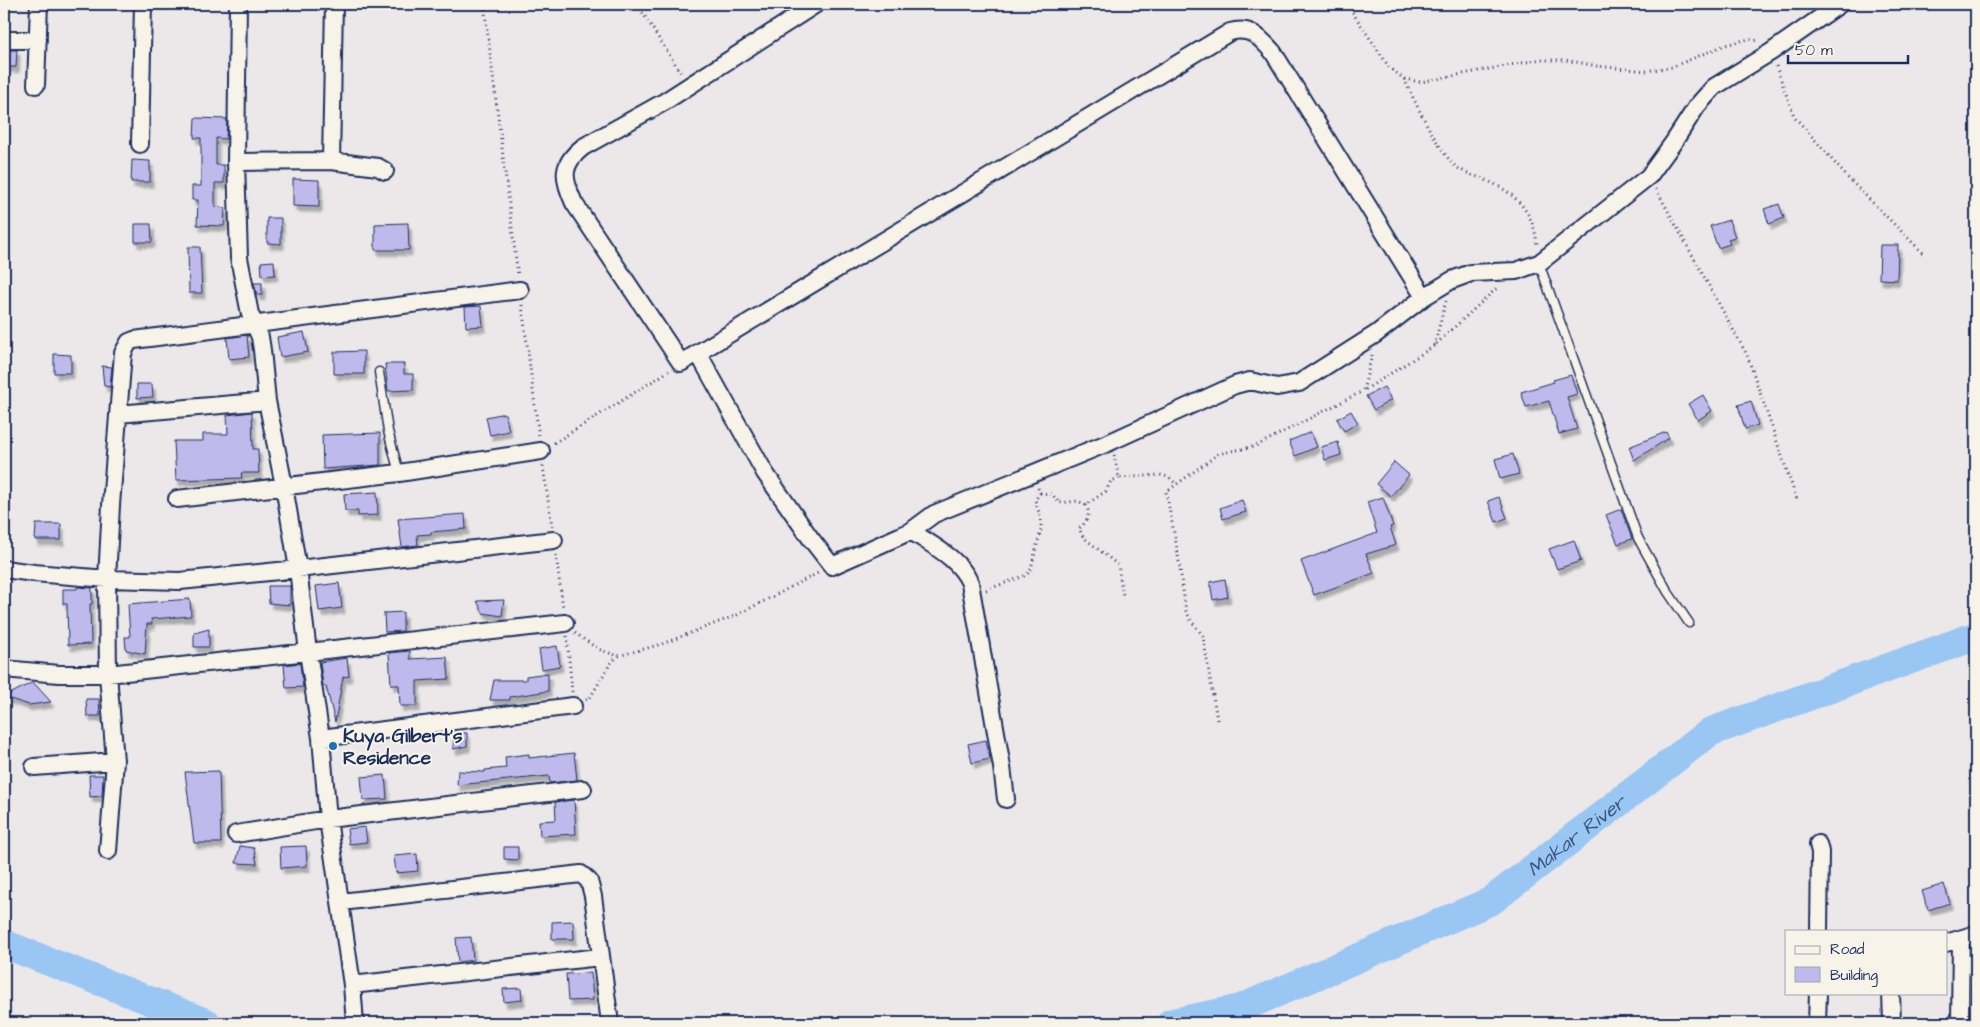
<svg xmlns="http://www.w3.org/2000/svg" width="1980" height="1027" viewBox="0 0 1980 1027" font-family="'Architects Daughter',sans-serif">
	<defs>
		<filter id="shadow"><feDropShadow dx="3" dy="5.5" stdDeviation="1" flood-color="#0004"/></filter>
	</defs>
	<rect width="100%" height="100%" fill="#ece8e9"/>
	<filter id="ink" filterUnits="userSpaceOnUse"><feTurbulence type="fractalNoise" baseFrequency=".02" numOctaves="2"/><feDisplacementMap in="SourceGraphic" scale="10" xChannelSelector="R" yChannelSelector="G"/><feConvolveMatrix kernelMatrix="1 2 1 2 8 2 1 2 1" color-interpolation-filters="sRGB"/></filter>
	<g filter="url(#ink)">
		<g fill="none" stroke-linecap="round" stroke-linejoin="round">
			<!-- river -->
			<g stroke="#99c6f3" stroke-width="29">
				<path d="M 4,944 L 207,1023"/>
				<path id="s1" d="M 1171,1023 L 1239,1009 L 1491,901 L 1710,732 L 1976,636"/>
			</g>
		</g>
		<!-- building -->
		<path fill="#c0baec" stroke="#1b2f5e" filter="url(#shadow)" d="M 4,50 L 17,50 L 16,67 L 4,67 Z
			M 195,118 L 227,119 L 226,139 L 216,138 L 216,165 L 224,165 L 224,183 L 215,183 L 215,207 L 225,208 L 224,226 L 197,225 L 198,200 L 192,200 L 192,186 L 201,186 L 201,138 L 194,138 Z
			M 132,160 L 150,161 L 150,182 L 131,182 Z
			M 293,179 L 319,180 L 319,207 L 293,206 Z
			M 1779,204 L 1784,218 L 1769,224 L 1764,209 Z
			M 267,218 L 281,218 L 281,244 L 267,243 Z
			M 1729,220 L 1735,237 L 1728,239 L 1730,244 L 1718,248 L 1710,226 Z
			M 408,223 L 409,250 L 375,250 L 375,224 Z
			M 135,224 L 151,224 L 152,242 L 135,242 Z
			M 1880,245 L 1898,245 L 1897,280 L 1879,279 Z
			M 188,247 L 200,247 L 202,293 L 189,293 Z
			M 274,261 L 275,275 L 262,276 L 261,262 Z
			M 254,283 L 262,283 L 262,295 L 257,295 Z
			M 481,306 L 483,326 L 466,327 L 465,307 Z
			M 304,332 L 308,352 L 280,357 L 277,337 Z
			M 247,335 L 249,357 L 229,359 L 227,338 Z
			M 364,351 L 364,374 L 334,374 L 334,352 Z
			M 54,354 L 71,355 L 71,373 L 54,373 Z
			M 385,364 L 404,364 L 404,374 L 413,374 L 413,390 L 388,391 Z
			M 102,366 L 112,367 L 110,387 L 104,386 Z
			M 1571,375 L 1577,394 L 1567,397 L 1577,429 L 1559,434 L 1549,401 L 1526,407 L 1521,392 L 1554,382 L 1553,380 Z
			M 137,384 L 152,384 L 153,397 L 137,398 Z
			M 1384,387 L 1391,400 L 1374,410 L 1366,396 Z
			M 1703,395 L 1712,411 L 1698,420 L 1688,404 Z
			M 1751,401 L 1758,425 L 1745,429 L 1738,405 Z
			M 1351,411 L 1358,423 L 1344,431 L 1337,419 Z
			M 252,412 L 253,449 L 258,449 L 259,473 L 241,473 L 242,478 L 176,480 L 174,441 L 203,441 L 203,434 L 228,434 L 227,415 Z
			M 505,413 L 509,431 L 490,435 L 486,417 Z
			M 1311,432 L 1317,447 L 1295,456 L 1289,441 Z
			M 1666,432 L 1669,438 L 1634,460 L 1629,447 Z
			M 380,433 L 380,465 L 323,469 L 322,435 Z
			M 1338,442 L 1341,455 L 1325,460 L 1321,447 Z
			M 1513,454 L 1519,474 L 1500,479 L 1495,459 Z
			M 1394,462 L 1409,475 L 1391,496 L 1376,484 Z
			M 377,492 L 378,515 L 358,516 L 358,511 L 345,511 L 344,494 Z
			M 1383,497 L 1393,526 L 1390,527 L 1396,545 L 1366,554 L 1374,573 L 1314,595 L 1301,561 L 1377,533 L 1367,502 Z
			M 1499,497 L 1507,518 L 1496,522 L 1488,501 Z
			M 1242,500 L 1246,512 L 1223,519 L 1220,508 Z
			M 1621,509 L 1632,539 L 1618,544 L 1606,515 Z
			M 465,514 L 466,529 L 431,532 L 431,534 L 417,535 L 418,545 L 402,547 L 398,519 Z
			M 36,524 L 61,524 L 61,540 L 35,540 Z
			M 1574,540 L 1581,561 L 1557,569 L 1549,549 Z
			M 1225,579 L 1228,597 L 1213,600 L 1210,582 Z
			M 339,583 L 342,608 L 319,611 L 316,586 Z
			M 268,586 L 290,586 L 290,605 L 269,603 Z
			M 77,587 L 92,588 L 92,604 L 90,604 L 91,644 L 68,645 L 67,604 L 63,604 L 63,589 L 77,589 Z
			M 190,599 L 191,616 L 151,619 L 152,624 L 147,624 L 145,654 L 126,650 L 125,637 L 130,637 L 128,604 Z
			M 504,600 L 502,616 L 483,613 L 477,601 Z
			M 403,612 L 403,631 L 385,632 L 384,613 Z
			M 209,629 L 209,647 L 194,647 L 194,633 Z
			M 557,646 L 560,666 L 542,669 L 539,649 Z
			M 410,651 L 410,659 L 447,657 L 449,679 L 417,681 L 417,706 L 400,706 L 399,685 L 391,685 L 389,653 Z
			M 347,658 L 349,676 L 343,677 L 335,722 L 326,686 L 323,686 L 320,662 Z
			M 300,663 L 303,687 L 286,688 L 284,665 Z
			M 548,673 L 548,691 L 510,697 L 510,700 L 490,700 L 494,680 L 526,680 L 526,676 Z
			M 33,682 L 51,702 L 29,705 L 4,697 Z
			M 86,699 L 99,699 L 100,716 L 87,716 Z
			M 454,733 L 467,733 L 467,746 L 453,749 Z
			M 986,740 L 990,759 L 972,763 L 968,744 Z
			M 574,753 L 577,780 L 550,783 L 549,776 L 457,785 L 458,771 L 485,772 L 485,770 L 506,768 L 505,757 L 529,754 L 529,758 Z
			M 219,771 L 221,843 L 194,843 L 185,772 Z
			M 89,775 L 103,775 L 102,796 L 90,797 Z
			M 385,775 L 387,799 L 363,800 L 361,777 Z
			M 574,800 L 576,834 L 540,836 L 539,821 L 556,820 L 555,802 Z
			M 365,827 L 367,842 L 349,844 L 347,829 Z
			M 240,846 L 254,848 L 257,864 L 236,863 Z
			M 306,846 L 307,866 L 281,868 L 280,847 Z
			M 504,847 L 518,847 L 518,860 L 504,859 Z
			M 417,854 L 418,871 L 396,873 L 394,856 Z
			M 1944,884 L 1950,903 L 1928,910 L 1922,891 Z
			M 573,921 L 574,939 L 552,939 L 552,922 Z
			M 471,937 L 473,960 L 458,962 L 456,938 Z
			M 591,973 L 593,1000 L 568,1001 L 566,974 Z
			M 521,988 L 522,1000 L 504,1002 L 503,989 Z"/>
		<g fill="none" stroke-linecap="round" stroke-linejoin="round">
			<!-- lane casing -->
			<g stroke="#1b2f5e" stroke-width="11">
				<path id="lane" d="M 1539,263 L 1638,538 L 1668,592 L 1689,623
					M 379,372 L 388,431 L 399,473"/>
			</g>
			<!-- street casing -->
			<g stroke="#1b2f5e" stroke-width="20">
				<path id="street" d="M 238,4 L 236,162 L 239,258 L 250,314 L 260,337 L 262,350 L 267,401 L 284,486 L 298,569 L 308,652 L 565,623
					M 816,4 L 664,102 L 583,147 C 560,165 563,179 574,203 L 681,363 L 1230,32 C 1251,26 1260,38 1273,52 L 1424,297
					M 4,40 L 38,40
					M 36,85 L 39,4
					M 140,144 L 143,4
					M 331,161 L 378,167 L 385,171
					M 236,162 L 331,161 L 334,4
					M 698,353 L 765,473 L 811,539 L 832,566 L 911,531 L 934,514 L 1110,442 L 1235,385 L 1250,381 L 1277,387 L 1299,383 L 1376,334 L 1424,297 L 1452,280 L 1471,273 L 1516,271 L 1539,263 L 1649,176 L 1673,143 L 1697,106 L 1714,87 L 1771,52 L 1840,4
					M 118,414 L 267,401
					M 177,499 L 399,473 L 541,451
					M 911,531 C 933,546 959,558 970,583 L 1002,767 L 1006,799
					M 4,569 L 34,573 L 107,579 L 180,581 L 298,569 L 554,540
					M 4,669 L 59,674 L 108,674 L 308,652 L 321,738 L 328,819 L 352,985 L 355,1023
					M 321,738 L 573,706
					M 34,767 L 115,761
					M 236,834 L 328,819 L 583,789
					M 1818,844 L 1820,852 L 1819,931
					M 108,851 L 115,761 L 108,674 L 107,579 L 111,505 L 123,353 L 129,342 L 134,340 L 520,290
					M 341,902 L 581,874 L 589,881 L 593,896 L 610,1023
					M 1946,943 L 1976,934
					M 352,985 L 600,957
					M 1891,993 L 1892,1023
					M 1817,1023 L 1818,993
					M 1960,1023 L 1961,939"/>
			</g>
			<!-- path -->
			<path stroke="#1b2f5e" stroke-width="3" stroke-dasharray="1 4" stroke-linecap="butt" d="M 484,4 L 518,276
				M 637,4 L 681,73
				M 1347,4 L 1389,67 L 1404,79 L 1421,82 L 1537,60 L 1565,60 L 1597,66 L 1646,71 L 1672,67 L 1725,45 L 1749,39 L 1759,41
				M 1776,66 L 1794,116 L 1848,178 L 1925,255
				M 1404,79 C 1417,106 1433,140 1452,163 C 1459,171 1473,175 1483,179 C 1514,191 1535,212 1537,246
				M 1656,189 L 1747,355 L 1797,500
				M 1446,301 L 1434,346 L 1497,288
				M 522,305 L 539,437
				M 1372,355 L 1363,391 L 1434,346
				M 554,443 L 669,371
				M 1114,455 L 1119,478 L 1160,475 L 1169,477 L 1176,484
				M 543,466 L 552,526
				M 1040,493 L 1052,494 L 1059,503 L 1078,501 L 1086,505 L 1106,491 L 1111,481 L 1119,478
				M 1086,505 C 1091,513 1087,523 1079,528 L 1083,537 L 1118,565 L 1123,596
				M 556,555 L 563,608
				M 986,590 L 1024,576 L 1030,572 L 1041,530 L 1041,519 L 1035,500 L 1040,493 L 1038,488
				M 575,633 L 598,649 L 618,656 L 662,644 L 737,615 L 818,573
				M 567,636 L 572,692
				M 586,700 L 590,698 L 610,664 L 618,656
				M 1217,720 L 1203,636 L 1190,619 L 1186,611 L 1177,548 L 1166,492 L 1218,454 L 1256,446 L 1363,391"/>
			<!-- lane -->
			<use href="#lane" stroke="#f7f3e8" stroke-width="8"/>
			<!-- street -->
			<use href="#street" stroke="#f7f3e8" stroke-width="16"/>
		</g>
	</g>
	<!-- markers -->
	<circle fill="#1f6fb2" stroke="#f7f3e8" stroke-width="2" cx="333" cy="746" r="5"/>
	<g text-anchor="middle" stroke-width="4" stroke-linejoin="round" paint-order="stroke">
		<!-- poi labels -->
		<g font-size="19" font-weight="bold" fill="#1b2f5e" stroke="#f7f3e8" text-anchor="start">
			<text x="343" y="742">Kuya Gilbert’s<tspan x="343" dy="22">Residence</tspan></text>
		</g>
		<!-- water labels -->
		<g font-size="20" font-style="italic" fill="#3a5583" stroke="#f7f3e8">
			<text dy="7" stroke="none"><textPath href="#s1" startOffset="451">Makar River</textPath></text>
		</g>
	</g>
	<!-- margin -->
	<rect width="1980" height="1027" fill="none" stroke="#f7f3e8" stroke-width="20"/>
	<rect x="10" y="10" width="1960" height="1007" fill="none" stroke="#1b2f5e" stroke-width="2" filter="url(#ink)"/>
	<!-- legend -->
	<rect x="1785" y="930" width="162" height="65" fill="#f7f3e8" stroke="#9fa5b1"/>
	<rect x="1795" y="946" width="25" height="8" fill="#f7f3e8" stroke="#9fa5b1"/>
	<text x="1830" y="954" font-size="15" fill="#1b2f5e">Road</text>
	<rect x="1795" y="967" width="25" height="15" fill="#c0baec" stroke="#9fa5b1"/>
	<text x="1830" y="980" font-size="15" fill="#1b2f5e">Building</text>
	<!-- scale -->
	<path d="M1788 55v8h120v-8" fill="none" stroke="#1b2f5e" stroke-width="2.5"/>
	<text x="1795" y="55" font-size="15" fill="#1b2f5e" stroke="#f7f3e8" stroke-width="4" paint-order="stroke">50 m</text>
</svg>
